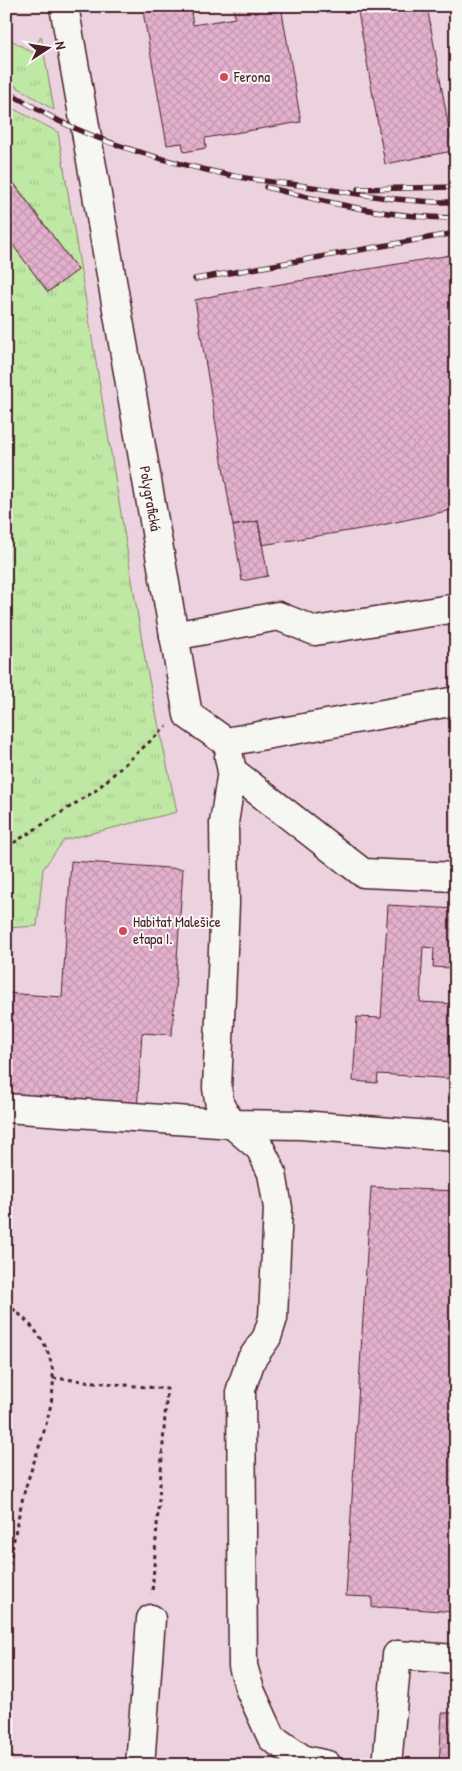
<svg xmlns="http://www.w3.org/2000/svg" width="462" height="1771" viewBox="0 0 462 1771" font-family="'Patrick Hand',sans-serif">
	<defs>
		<pattern id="grass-tufts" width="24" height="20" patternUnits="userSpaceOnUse" patternTransform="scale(1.25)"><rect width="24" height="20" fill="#bfe8a5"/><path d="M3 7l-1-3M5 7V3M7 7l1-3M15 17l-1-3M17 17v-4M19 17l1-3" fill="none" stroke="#a6c78e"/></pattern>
		<pattern id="building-cross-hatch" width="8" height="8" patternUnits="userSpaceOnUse" patternTransform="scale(1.25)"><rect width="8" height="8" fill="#e3b0cd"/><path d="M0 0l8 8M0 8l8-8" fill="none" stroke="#c497b0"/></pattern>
	</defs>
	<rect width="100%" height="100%" fill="#f0e1e7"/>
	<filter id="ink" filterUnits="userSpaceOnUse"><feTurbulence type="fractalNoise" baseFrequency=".02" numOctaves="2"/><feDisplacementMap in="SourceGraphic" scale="10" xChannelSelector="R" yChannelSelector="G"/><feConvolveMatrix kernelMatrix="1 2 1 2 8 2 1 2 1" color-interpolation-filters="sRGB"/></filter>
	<g filter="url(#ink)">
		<!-- built -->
		<path fill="#ecd2df" d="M 6,6 L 456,6 L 456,1765 L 6,1765 Z"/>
		<!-- grass -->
		<path fill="url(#grass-tufts)" stroke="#848468" d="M 41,36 L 54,110 L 6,80 L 6,37 L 33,53 Z
			M 6,105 L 58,132 L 146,665 L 177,812 L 64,840 L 43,869 L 37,926 L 6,928 L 6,236 L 48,292 L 78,270 L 12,180 L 6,184 Z"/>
		<!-- building -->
		<path fill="url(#building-cross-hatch)" stroke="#4a1f2b" d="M 142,6 L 190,6 L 193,25 L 235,18 L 233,6 L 281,6 L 301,122 L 205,138 L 206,148 L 184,152 L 182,143 L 167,145 Z
			M 357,6 L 427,6 L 453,151 L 385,164 Z
			M 451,39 L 456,39 L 456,66 Z
			M 11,180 L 78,270 L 48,292 L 6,236 L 6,184 Z
			M 456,254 L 456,509 L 373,527 L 262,545 L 258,521 L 233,526 L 195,300 L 217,295 Z
			M 258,521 L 268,576 L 242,581 L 233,526 Z
			M 71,861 L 183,869 L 172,1035 L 142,1033 L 137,1111 L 6,1102 L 6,993 L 62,997 Z
			M 388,905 L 456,909 L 456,949 L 451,949 L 450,968 L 433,967 L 434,948 L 423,947 L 420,1002 L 456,1004 L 456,1079 L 378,1074 L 377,1083 L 353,1081 L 357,1017 L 381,1018 Z
			M 371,1187 L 456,1191 L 456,1612 L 384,1607 L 372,1608 L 372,1597 L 346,1596 Z
			M 442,1713 L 456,1713 L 456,1765 L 439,1765 Z"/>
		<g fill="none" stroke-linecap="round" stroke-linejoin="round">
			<!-- minor casing -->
			<g stroke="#4a1f2b" stroke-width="31">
				<g id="minor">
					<path id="s1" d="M 64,6 L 188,715 L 226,742 L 456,701"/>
					<path d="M 174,636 L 278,616 L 315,631 L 456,608"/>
					<path d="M 229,757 L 232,771 L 363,873 L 456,877"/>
					<path d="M 232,771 L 224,823 L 225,904 L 217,1088 L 220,1106 L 232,1124 L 260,1148 L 272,1173 L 278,1208 L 273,1318 L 267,1337 L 251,1360 L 241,1389 L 243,1666 L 250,1690 L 272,1738 L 304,1760 L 327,1765"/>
					<path d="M 6,1108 L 232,1124 L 301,1125 L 456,1137"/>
					<path d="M 140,1765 L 151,1619"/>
					<path d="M 387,1765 L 397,1655 L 456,1659"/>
				</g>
			</g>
			<!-- path -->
			<path stroke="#4a1f2b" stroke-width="3" stroke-dasharray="4 4" stroke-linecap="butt" d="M 6,846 L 15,842 L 95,791 L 167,726
				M 6,1303 C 29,1322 46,1337 52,1367 C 59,1403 34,1457 24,1493 C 16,1525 10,1558 6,1591
				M 53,1378 L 167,1389 L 152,1594"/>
			<!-- minor -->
			<use href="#minor" stroke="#f6f6f2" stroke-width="28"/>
			<!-- rail casing -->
			<g stroke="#4a1f2b" stroke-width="5.5">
				<path id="rail" d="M 6,91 C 24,101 41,112 59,121 C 112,147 172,163 229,175 C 257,181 285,183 312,187 C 360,194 407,203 456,202
					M 266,187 C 329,203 391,218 456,218
					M 358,189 L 456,187
					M 195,279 L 456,233"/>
			</g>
			<!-- rail -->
			<use href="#rail" stroke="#f6f6f2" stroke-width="4" stroke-dasharray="11" stroke-linecap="butt"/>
		</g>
	</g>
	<!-- markers -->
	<g fill="#d1495b" stroke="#f6f6f2" stroke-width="2">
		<circle cx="224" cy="77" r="5"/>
		<circle cx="123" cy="931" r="5"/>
	</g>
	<g text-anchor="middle" stroke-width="4" stroke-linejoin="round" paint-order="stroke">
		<!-- poi labels -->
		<g font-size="15" fill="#4a1f2b" stroke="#f6f6f2" text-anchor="start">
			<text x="234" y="82">Ferona</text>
			<text x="133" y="927">Habitat Malešice<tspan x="133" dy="17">etapa I.</tspan></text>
		</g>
		<!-- street labels -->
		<g font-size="15" fill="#4a1f2b" stroke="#f6f6f2">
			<text dy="5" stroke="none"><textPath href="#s1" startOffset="500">Polygrafická</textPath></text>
		</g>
	</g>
	<!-- margin -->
	<rect width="462" height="1771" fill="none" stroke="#f6f6f2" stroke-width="25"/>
	<rect x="12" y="12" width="437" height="1746" fill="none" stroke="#4a1f2b" stroke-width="2" filter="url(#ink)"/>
	<!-- north arrow -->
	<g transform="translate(48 48) rotate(78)" stroke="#f6f6f2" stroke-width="4" paint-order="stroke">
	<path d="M0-4L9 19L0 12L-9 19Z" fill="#4a1f2b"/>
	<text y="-8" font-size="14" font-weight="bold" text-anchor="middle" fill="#4a1f2b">N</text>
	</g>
</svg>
